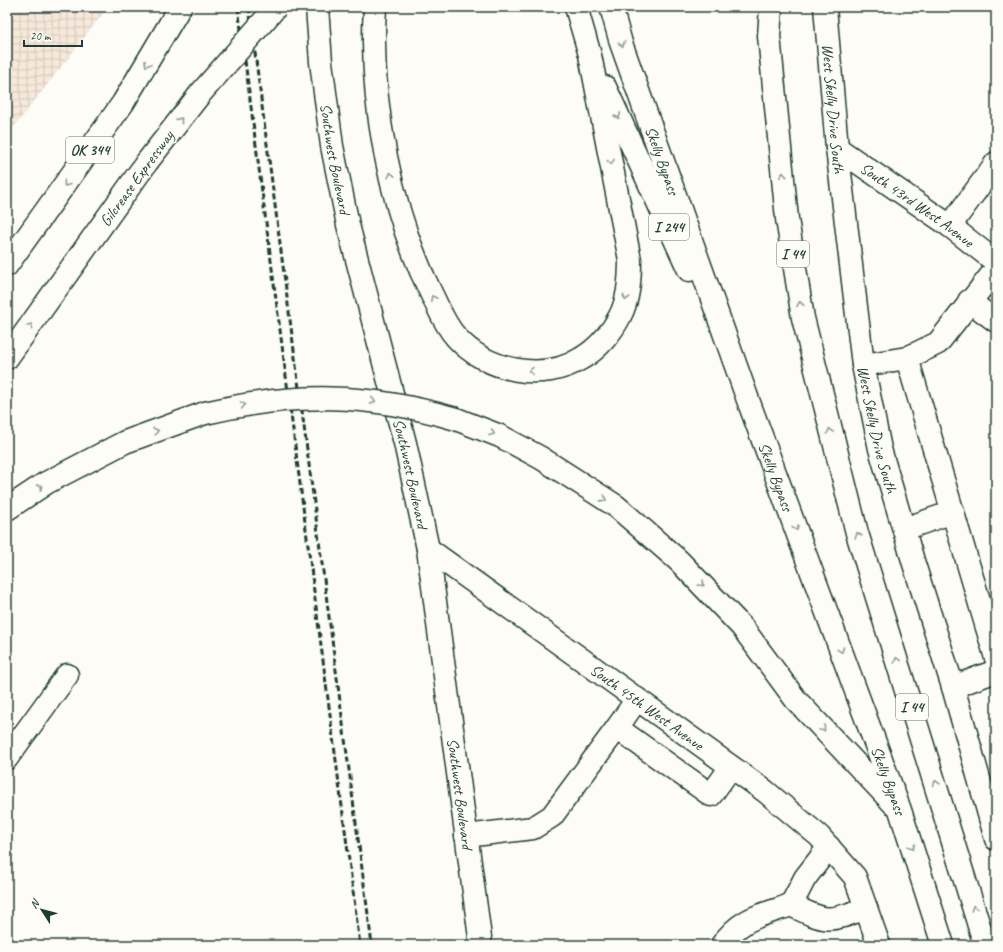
<svg xmlns="http://www.w3.org/2000/svg" width="1003" height="952" viewBox="0 0 1003 952" font-family="Caveat,sans-serif">
	<defs>
		<pattern id="industrial-grid" width="8" height="8" patternUnits="userSpaceOnUse"><rect width="8" height="8" fill="#f6e8da"/><path d="M0 4h8M4 0v8" fill="none" stroke="#d2c8bc"/></pattern>
	</defs>
	<rect width="100%" height="100%" fill="#fdfcf7"/>
	<filter id="ink" filterUnits="userSpaceOnUse"><feTurbulence type="fractalNoise" baseFrequency=".025" numOctaves="2"/><feDisplacementMap in="SourceGraphic" scale="8" xChannelSelector="R" yChannelSelector="G"/><feConvolveMatrix kernelMatrix="1 2 1 2 8 2 1 2 1" color-interpolation-filters="sRGB"/></filter>
	<g filter="url(#ink)">
		<!-- industrial -->
		<path fill="url(#industrial-grid)" d="M 7,7 L 108,7 L 7,136 Z"/>
		<g fill="none" stroke-linecap="round" stroke-linejoin="round">
			<!-- minor casing -->
			<g stroke="#1f3d34" stroke-width="25">
				<g id="minor">
					<path id="s1" d="M 317,7 L 321,62 L 332,146 L 348,225 L 405,443 L 428,549 L 481,945"/>
					<path id="s2" d="M 825,7 L 837,148 L 863,365 L 880,449 L 914,564 L 953,687 L 996,839"/>
					<path id="s3" d="M 837,148 L 950,226 L 996,262"/>
					<path d="M 950,226 L 996,163"/>
					<path d="M 969,301 L 996,321"/>
					<path d="M 907,358 L 938,343 L 996,269"/>
					<path d="M 863,365 L 907,358 L 996,658"/>
					<path d="M 904,529 L 953,512"/>
					<path id="s4" d="M 428,549 L 765,791 L 819,836 L 855,877 L 879,945"/>
					<path d="M 953,687 L 996,671"/>
					<path d="M 637,699 L 617,728 L 711,795 L 731,767"/>
					<path d="M 7,758 L 67,675"/>
					<path d="M 466,836 L 533,828 L 552,816 L 617,728"/>
					<path d="M 829,847 L 805,878 L 791,905 C 828,923 828,922 866,908"/>
					<path d="M 722,945 C 740,918 762,915 791,905"/>
				</g>
			</g>
			<!-- highway casing -->
			<g stroke="#1f3d34" stroke-width="25">
				<g id="highway">
					<path d="M 375,7 C 369,100 390,211 432,295 C 439,309 445,325 456,337 C 486,371 543,383 582,358 C 598,349 612,332 620,316 C 629,299 630,278 630,260 L 590,55 L 576,7"/>
					<path id="s5" d="M 611,7 L 621,43 L 748,400 L 900,810 L 943,945"/>
					<path d="M 771,7 L 769,36 L 787,219 L 803,318 L 857,533 L 985,945"/>
					<path d="M 605,87 L 689,270"/>
					<path d="M 7,265 L 123,103 L 180,7"/>
					<path d="M 7,358 L 147,162"/>
					<path d="M 456,419 L 500,436 L 541,458 L 616,506 L 679,561 L 742,627 L 796,700 L 893,803"/>
					<path d="M 7,509 L 46,483 L 125,442 L 205,413"/>
				</g>
			</g>
			<!-- minor -->
			<use href="#minor" stroke="#fdfcf7" stroke-width="22"/>
			<!-- highway -->
			<use href="#highway" stroke="#fdfcf7" stroke-width="22"/>
			<!-- rail -->
			<path stroke="#1f3d34" stroke-width="3" stroke-dasharray="6 3" stroke-linecap="butt" d="M 238,7 L 360,945
				M 249,7 L 372,945"/>
			<!-- highway-bridge casing -->
			<g stroke="#1f3d34" stroke-width="25" stroke-linecap="butt">
				<path id="highway-bridge" d="M 147,162 L 200,94 L 276,7
					M 205,413 C 294,392 368,393 456,419"/>
			</g>
			<!-- highway-bridge -->
			<use href="#highway-bridge" stroke="#fdfcf7" stroke-width="22"/>
		</g>
		<!-- one-way arrows -->
		<defs><path id="oneway-chevron" d="M-2-3.5L2.5 0L-2 3.5" fill="none" stroke-width="1.6" stroke-linecap="round" stroke-linejoin="round"/></defs>
		<g stroke="#8e9c96">
			<use href="#oneway-chevron" transform="translate(622 44) rotate(72)"/>
			<use href="#oneway-chevron" transform="translate(147 64) rotate(121)"/>
			<use href="#oneway-chevron" transform="translate(618 116) rotate(65)"/>
			<use href="#oneway-chevron" transform="translate(180 120) rotate(-51)"/>
			<use href="#oneway-chevron" transform="translate(611 162) rotate(79)"/>
			<use href="#oneway-chevron" transform="translate(391 175) rotate(-103)"/>
			<use href="#oneway-chevron" transform="translate(783 175) rotate(-96)"/>
			<use href="#oneway-chevron" transform="translate(66 184) rotate(126)"/>
			<use href="#oneway-chevron" transform="translate(433 298) rotate(-116)"/>
			<use href="#oneway-chevron" transform="translate(626 298) rotate(105)"/>
			<use href="#oneway-chevron" transform="translate(800 304) rotate(-99)"/>
			<use href="#oneway-chevron" transform="translate(30 326) rotate(-54)"/>
			<use href="#oneway-chevron" transform="translate(531 371) rotate(-179)"/>
			<use href="#oneway-chevron" transform="translate(373 401) rotate(8)"/>
			<use href="#oneway-chevron" transform="translate(243 405) rotate(-10)"/>
			<use href="#oneway-chevron" transform="translate(156 431) rotate(-19)"/>
			<use href="#oneway-chevron" transform="translate(830 431) rotate(-104)"/>
			<use href="#oneway-chevron" transform="translate(492 433) rotate(21)"/>
			<use href="#oneway-chevron" transform="translate(40 487) rotate(-33)"/>
			<use href="#oneway-chevron" transform="translate(604 499) rotate(33)"/>
			<use href="#oneway-chevron" transform="translate(796 528) rotate(70)"/>
			<use href="#oneway-chevron" transform="translate(858 535) rotate(-107)"/>
			<use href="#oneway-chevron" transform="translate(702 584) rotate(46)"/>
			<use href="#oneway-chevron" transform="translate(841 650) rotate(70)"/>
			<use href="#oneway-chevron" transform="translate(897 660) rotate(-108)"/>
			<use href="#oneway-chevron" transform="translate(823 729) rotate(47)"/>
			<use href="#oneway-chevron" transform="translate(936 783) rotate(-107)"/>
			<use href="#oneway-chevron" transform="translate(912 847) rotate(72)"/>
			<use href="#oneway-chevron" transform="translate(974 908) rotate(-107)"/>
		</g>
	</g>
	<g text-anchor="middle" stroke-width="3" stroke-linejoin="round" paint-order="stroke">
		<!-- shield labels -->
		<g fill="#fdfcf7" stroke="#62766e" stroke-width="1">
			<rect x="66" y="137" width="48" height="26" rx="3"/>
			<rect x="649" y="214" width="40" height="26" rx="3"/>
			<rect x="777" y="241" width="32" height="26" rx="3"/>
			<rect x="896" y="694" width="32" height="26" rx="3"/>
		</g>
		<g font-size="15" font-weight="bold" fill="#1f3d34">
			<text x="90" y="155">OK 344</text>
			<text x="669" y="232">I 244</text>
			<text x="793" y="259">I 44</text>
			<text x="912" y="712">I 44</text>
		</g>
		<!-- street labels -->
		<g font-size="16" fill="#1f3d34" stroke="#fdfcf7">
			<text dy="6" stroke="none"><textPath href="#s2" startOffset="102">West Skelly Drive South</textPath></text>
			<text dy="6" stroke="none"><textPath href="#s1" startOffset="153">Southwest Boulevard</textPath></text>
			<text dy="6" stroke="none"><textPath href="#s5" startOffset="162">Skelly Bypass</textPath></text>
			<text transform="translate(136 178) rotate(-54)" y="6">Gilcrease Expressway</text>
			<text dy="6" stroke="none"><textPath href="#s3" startOffset="98">South 43rd West Avenue</textPath></text>
			<text dy="6" stroke="none"><textPath href="#s2" startOffset="426">West Skelly Drive South</textPath></text>
			<text dy="6" stroke="none"><textPath href="#s1" startOffset="477">Southwest Boulevard</textPath></text>
			<text dy="6" stroke="none"><textPath href="#s5" startOffset="498">Skelly Bypass</textPath></text>
			<text dy="6" stroke="none"><textPath href="#s4" startOffset="270">South 45th West Avenue</textPath></text>
			<text dy="6" stroke="none"><textPath href="#s5" startOffset="822">Skelly Bypass</textPath></text>
			<text dy="6" stroke="none"><textPath href="#s1" startOffset="801">Southwest Boulevard</textPath></text>
		</g>
	</g>
	<!-- margin -->
	<rect width="1003" height="952" fill="none" stroke="#fdfcf7" stroke-width="24"/>
	<rect x="12" y="12" width="979" height="928" fill="none" stroke="#1f3d34" stroke-width="1.5" filter="url(#ink)"/>
	<!-- north arrow -->
	<g transform="translate(42 910) rotate(306)" stroke="#fdfcf7" stroke-width="3" paint-order="stroke">
	<path d="M0-3L7 15L0 10L-7 15Z" fill="#1f3d34"/>
	<text y="-6" font-size="11" font-weight="bold" text-anchor="middle" fill="#1f3d34">N</text>
	</g>
	<!-- scale -->
	<path d="M24 40v6h58v-6" fill="none" stroke="#1f3d34" stroke-width="2"/>
	<text x="30" y="40" font-size="12" fill="#1f3d34" stroke="#fdfcf7" stroke-width="3" paint-order="stroke">20 m</text>
</svg>
